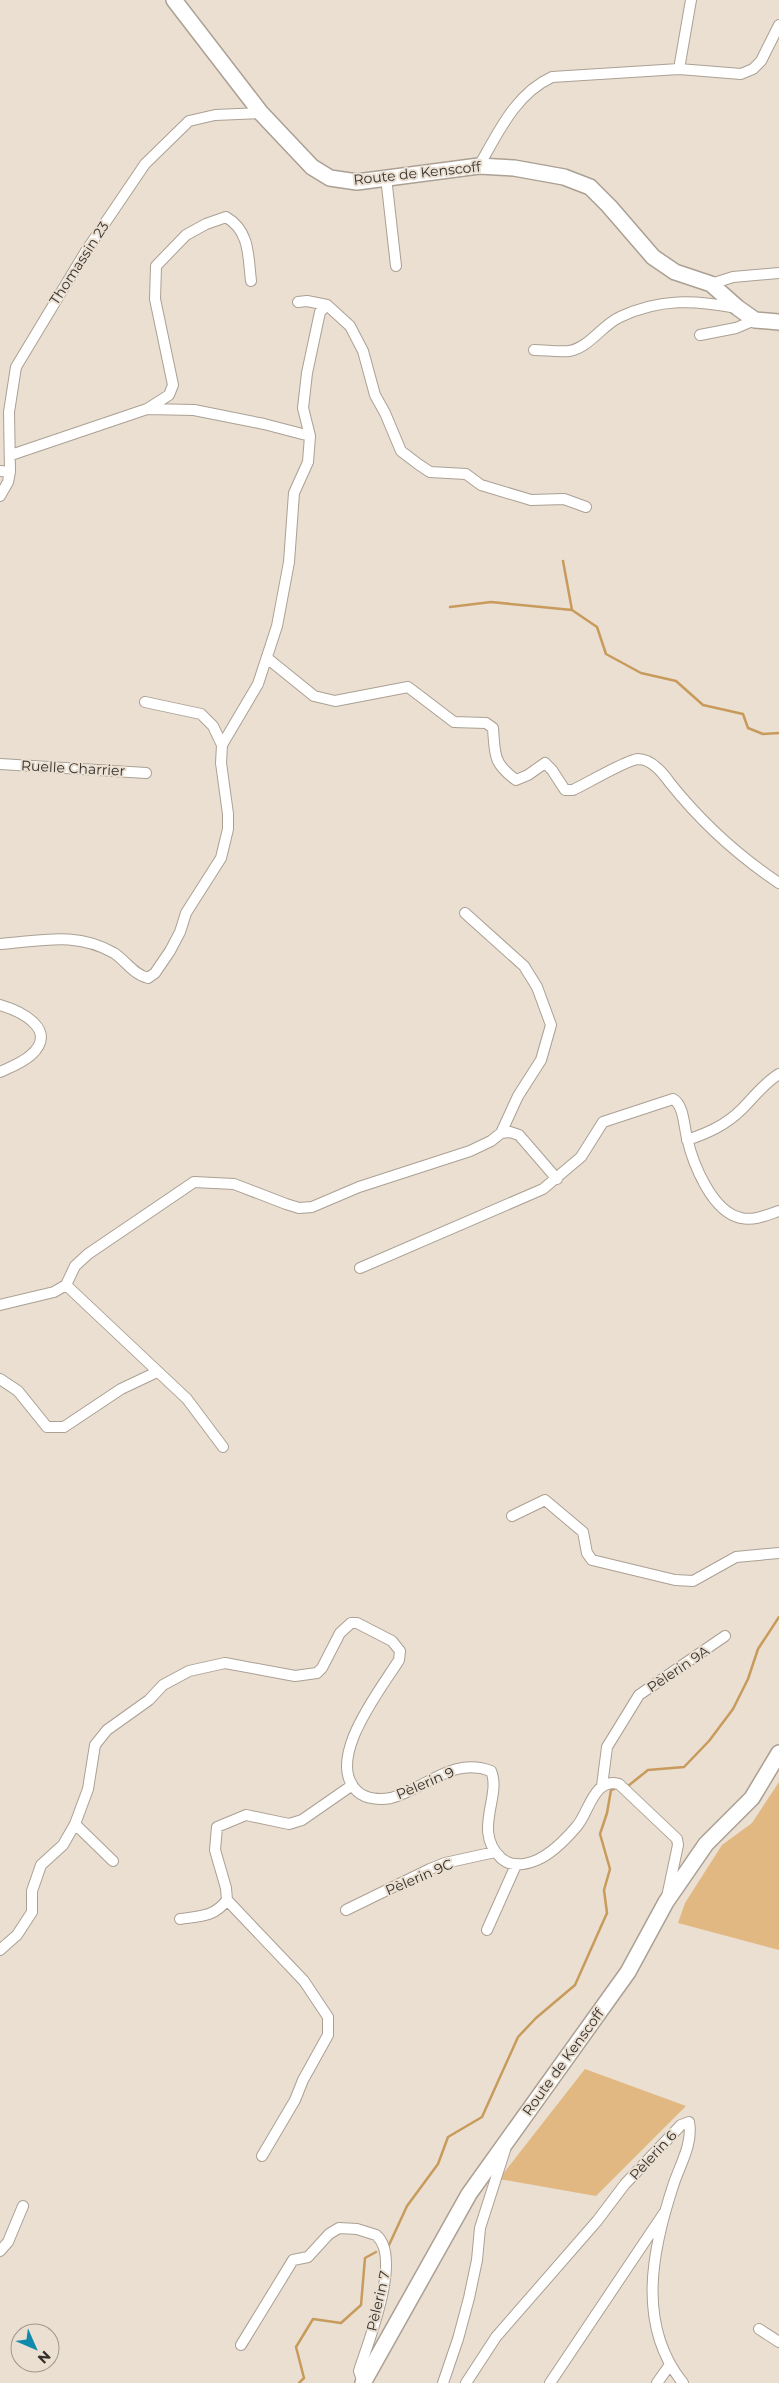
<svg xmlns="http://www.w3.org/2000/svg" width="779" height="2383" viewBox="0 0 779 2383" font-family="Montserrat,sans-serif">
	<rect width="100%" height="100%" fill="#eadfd1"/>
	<!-- green -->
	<path fill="#e1b881" d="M 779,1782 L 779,1950 L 678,1923 L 685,1903 L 722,1845 L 752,1823 Z
		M 585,2069 L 686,2106 L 596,2196 L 499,2179 Z"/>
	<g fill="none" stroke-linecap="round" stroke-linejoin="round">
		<!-- stream -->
		<path stroke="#c89b5c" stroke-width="2.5" d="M 563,561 L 572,610 L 597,627 L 606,654 L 641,673 L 676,681 L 703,705 L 743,714 L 748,728 L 763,734 L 779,733
			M 450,607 L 491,602 L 572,610
			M 628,1786 L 648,1770 L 684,1767 L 709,1741 L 733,1709 L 748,1679 L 758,1649 L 779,1617
			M 389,2245 L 407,2206 L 438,2164 L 448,2137 L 482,2117 L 518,2037 L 536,2018 L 575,1985 L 607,1913 L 604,1890 L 610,1869 L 600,1834 L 607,1813 L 611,1790 L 614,1789
			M 299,2383 L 304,2378 L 296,2347 L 313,2319 L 341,2323 L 361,2305 L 365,2258 L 376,2252"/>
		<!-- minor casing -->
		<g stroke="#aba093" stroke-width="12">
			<path id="minor" d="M 679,69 L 691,0
				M 479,166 C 498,133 515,94 552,77 L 679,69 L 741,74 L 753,69 L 761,61 L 779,25
				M 386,177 L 396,266
				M 711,284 L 733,277 L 779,273
				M 298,302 L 307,301 L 327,305 L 350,326 L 363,351 L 375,395 L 385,413 L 401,451 L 418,464 L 430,472 L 466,474 L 481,485 L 531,500 L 564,499 L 586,507
				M 700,335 L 736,328 L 755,320
				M 534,350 C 545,350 558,352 569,351 C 589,348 602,325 620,317 C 660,298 695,300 737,308
				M 147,409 L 169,395 L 173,385 L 155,299 L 156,266 L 186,235 L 206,224 L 226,217 C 250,231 248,256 251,281
				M 310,436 L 303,408 L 307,373 L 320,312 L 327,305
				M 11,455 L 147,409 L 194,410 L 264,424 L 310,436 L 308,462 L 294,493 L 289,562 L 277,626 L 258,684 L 222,745
				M 0,471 L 10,472
				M 0,496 L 8,482 L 10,472 L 9,412 L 16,367 L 86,251 L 145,164 L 189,121 L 215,115 L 261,113
				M 267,658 L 314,696 L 335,701 L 408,687 L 454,722 L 486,723 L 493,728 C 495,755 493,763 516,780 L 528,775 L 545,763 L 552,770 L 565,790 L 573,790 C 586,784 626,760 638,759 C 652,759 663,773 670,783 C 702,823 737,855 779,883
				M 0,764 L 146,773
				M 465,913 L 524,966 L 537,987 L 551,1025 L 541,1060 L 518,1096 L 501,1133
				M 0,944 C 41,941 76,931 114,953 C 125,960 134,975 148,978 L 155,973 L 170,951 L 180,932 L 186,913 L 221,858 L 228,829 L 228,814 L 221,763 L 222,745 L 213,726 L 201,714 L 145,702
				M 0,1005 C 21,1011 59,1030 31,1055 C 22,1063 11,1067 0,1072
				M 687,1140 C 708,1133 726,1125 742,1109 C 754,1097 764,1083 779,1074
				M 360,1268 L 543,1189 L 581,1157 L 603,1122 L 673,1099 C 684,1105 684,1127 687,1138 C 693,1164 712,1212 741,1218 C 754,1221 767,1215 779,1211
				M 66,1285 L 187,1399 L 223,1447
				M 0,1305 L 54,1292 L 66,1285 L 75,1266 L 88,1254 L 194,1182 L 234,1184 L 286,1204 L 299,1208 L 312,1207 L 359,1187 L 470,1151 L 491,1141 L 501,1133 L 510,1132 L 519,1135 L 557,1179
				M 0,1379 L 18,1391 L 47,1427 L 64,1427 L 121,1389 L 157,1372
				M 512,1516 L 545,1500 L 583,1532 L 587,1553 L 592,1560 L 675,1580 L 693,1581 L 736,1557 L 779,1553
				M 602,1786 L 607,1747 L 639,1695 L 725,1636
				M 75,1824 L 113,1861
				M 227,1900 L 304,1981 L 328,2017 L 328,2035 L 303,2080 L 295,2100 L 262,2156
				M 346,1910 L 430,1869 L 445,1863 L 495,1852
				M 180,1919 C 201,1916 214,1917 227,1900 L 226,1888 L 215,1850 L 217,1827 L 246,1815 L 289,1824 L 302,1820 L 351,1786
				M 487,1930 L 516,1865
				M 0,1950 L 17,1935 L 32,1912 L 32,1891 L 41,1865 L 63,1845 L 75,1824 L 88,1789 L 95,1745 L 107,1730 L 149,1700 L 163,1685 L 189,1671 L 225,1663 L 295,1676 L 317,1673 L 322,1668 L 340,1633 L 351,1623 L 357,1623 L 392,1641 L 400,1651 L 399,1660 C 381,1689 323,1761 358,1792 C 366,1799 380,1800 391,1798 C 425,1789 453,1756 491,1771 C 502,1796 472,1831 501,1858 C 511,1867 525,1865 537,1860 C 553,1853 566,1839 577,1826 C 589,1812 594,1777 619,1784 L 677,1839 L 678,1845 L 667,1897
				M 0,2251 L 8,2242 L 23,2206
				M 759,2329 L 779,2342
				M 241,2345 L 293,2260 L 308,2257 L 329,2234 L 339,2228 L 357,2229 L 376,2235 C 403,2257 368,2342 359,2371 L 363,2383
				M 443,2383 L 458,2339 L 469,2298 L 477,2260 L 480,2228 L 505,2150
				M 466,2383 L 496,2337 L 597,2221 L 625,2184 L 681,2125 L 689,2122 C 693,2143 681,2163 674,2183 C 652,2249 636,2325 683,2383
				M 550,2383 L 664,2213
				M 657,2383 L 669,2366"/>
		</g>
		<!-- secondary casing -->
		<g stroke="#aba093" stroke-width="18">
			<path id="secondary" d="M 174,0 L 261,113 L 312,167 L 330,178 L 357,182 L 479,166 L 514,168 L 564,177 L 590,187 L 609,206 L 653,257 L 675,272 L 711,284 L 738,308 L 755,320 L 779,322
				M 363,2383 L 469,2194 L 628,1972 L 666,1902 L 706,1844 L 752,1798 L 779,1753"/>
		</g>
		<!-- minor -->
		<use href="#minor" stroke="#fff" stroke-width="10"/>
		<!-- secondary -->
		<use href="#secondary" stroke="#fff" stroke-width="15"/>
	</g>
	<g text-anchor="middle" stroke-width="4" stroke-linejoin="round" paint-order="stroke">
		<!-- street labels -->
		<g font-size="14" fill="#34302b" stroke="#eadfd1">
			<text transform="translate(417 173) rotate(-6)" y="5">Route de Kenscoff</text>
			<text transform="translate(79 263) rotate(-57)" y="5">Thomassin 23</text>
			<text transform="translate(73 768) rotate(3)" y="5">Ruelle Charrier</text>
			<text transform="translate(678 1669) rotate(-34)" y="5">Pèlerin 9A</text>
			<text transform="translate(425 1783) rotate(-23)" y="5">Pèlerin 9</text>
			<text transform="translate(419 1877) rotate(-23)" y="5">Pèlerin 9C</text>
			<text transform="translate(563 2062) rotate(-54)" y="5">Route de Kenscoff</text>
			<text transform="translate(653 2155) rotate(-47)" y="5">Pèlerin 6</text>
			<text transform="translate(378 2301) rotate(-77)" y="5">Pèlerin 7</text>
		</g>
	</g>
	<!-- north arrow -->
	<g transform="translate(35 2348) rotate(135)"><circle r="24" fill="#eadfd1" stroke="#a1998f"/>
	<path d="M0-4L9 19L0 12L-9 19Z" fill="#1089ac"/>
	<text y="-8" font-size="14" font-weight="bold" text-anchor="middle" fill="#34302b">N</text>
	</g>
</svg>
